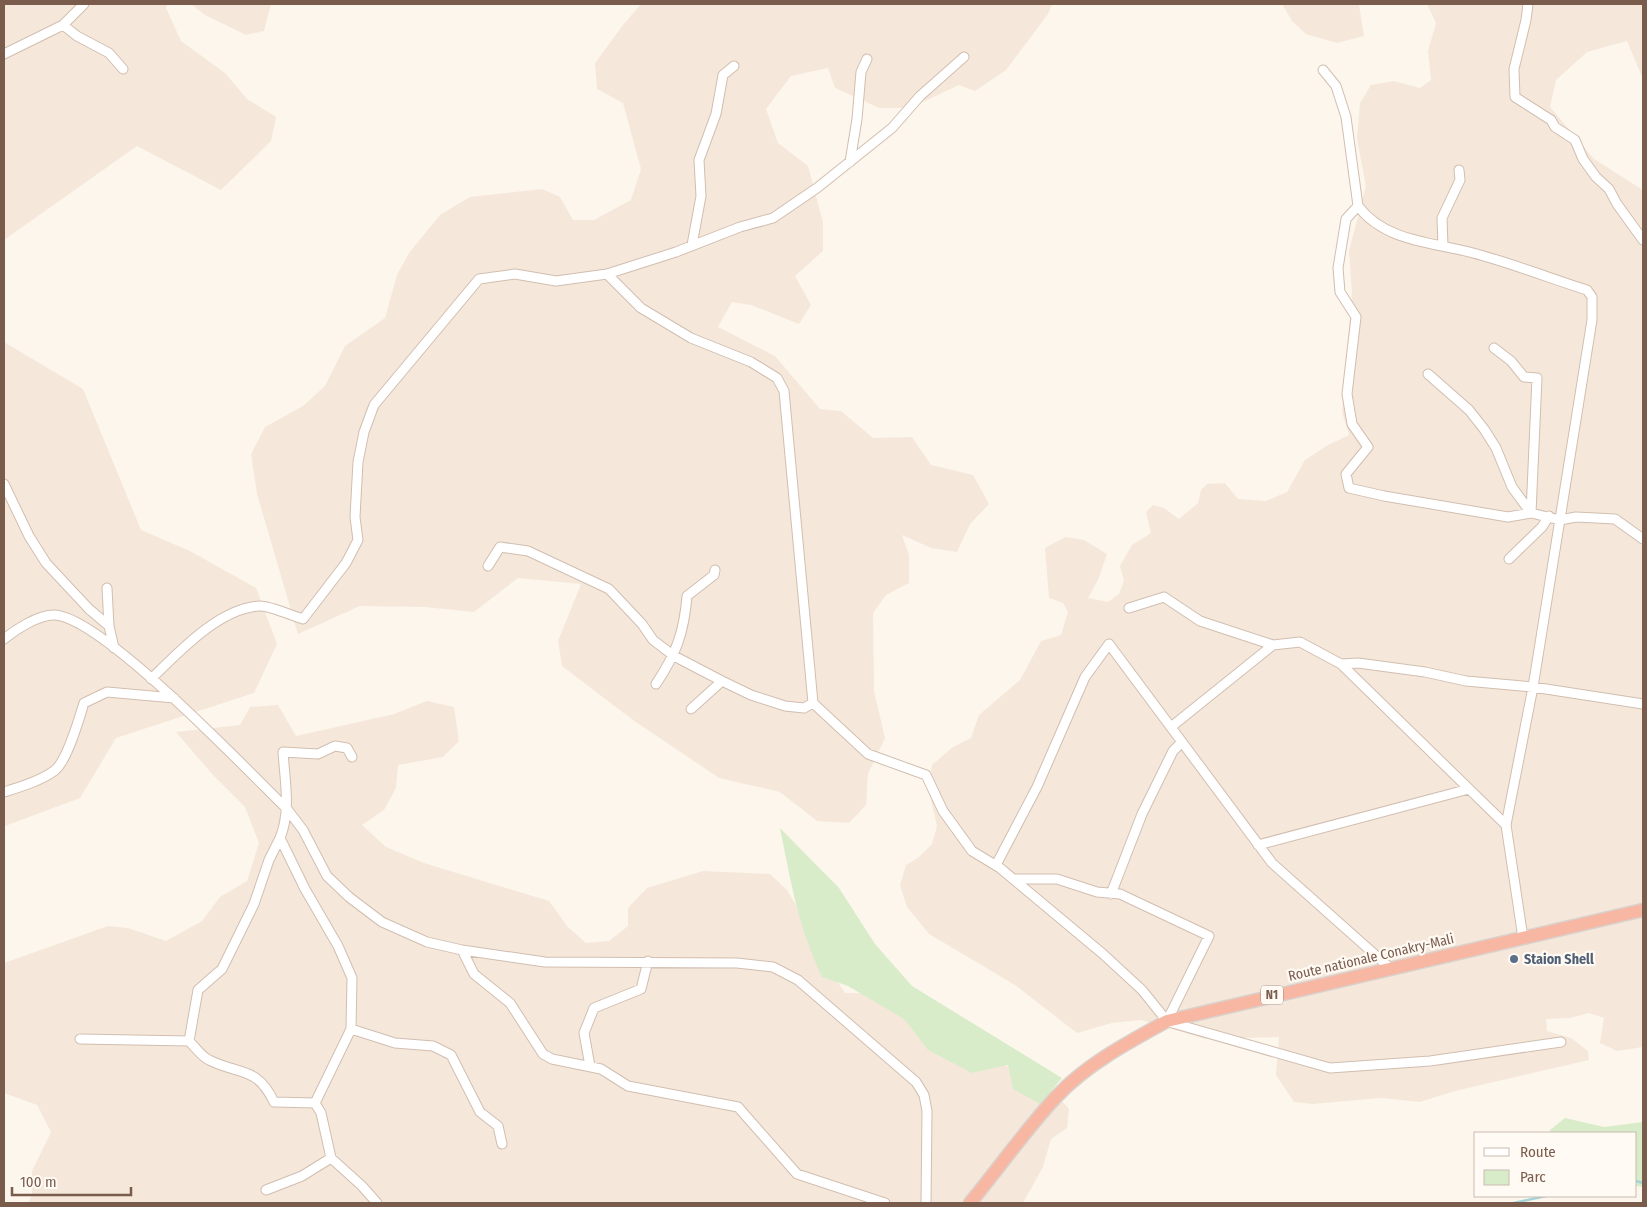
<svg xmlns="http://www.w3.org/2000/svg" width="1647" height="1207" viewBox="0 0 1647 1207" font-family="'Fira Sans Condensed',sans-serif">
	<rect width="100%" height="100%" fill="#fdf6ec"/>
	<!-- residential -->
	<path fill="#f5e8da" d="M 4,4 L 168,4 L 166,8 L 181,41 L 225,73 L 247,99 L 276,117 L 271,141 L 221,190 L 137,146 L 4,240 Z
		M 191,4 L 271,4 L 264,31 L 246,35 L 205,15 Z
		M 641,4 L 1052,4 L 1048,14 L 1006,70 L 975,91 L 959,85 L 910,108 L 879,108 L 835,88 L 828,68 L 791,76 L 766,109 L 778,143 L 808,166 L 823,222 L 823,251 L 795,276 L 811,305 L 799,324 L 751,305 L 732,302 L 718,327 L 775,356 L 820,409 L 841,411 L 873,438 L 912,437 L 931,465 L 973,475 L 989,504 L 970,524 L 957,552 L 931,548 L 902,535 L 909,555 L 909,583 L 886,595 L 873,613 L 874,691 L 885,738 L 868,774 L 866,805 L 849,823 L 817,821 L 780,792 L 719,778 L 633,720 L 562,666 L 558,641 L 581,584 L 518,578 L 474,612 L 425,607 L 360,606 L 298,634 L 257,494 L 251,454 L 265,427 L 303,406 L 325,386 L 345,346 L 385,318 L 397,275 L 409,253 L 440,215 L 470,197 L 542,189 L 560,197 L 573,220 L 594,220 L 631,200 L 641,169 L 623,103 L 597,89 L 595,63 L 623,25 Z
		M 1282,4 L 1359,4 L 1364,36 L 1337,43 L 1306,34 L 1292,21 Z
		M 1427,4 L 1643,4 L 1643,79 L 1627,41 L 1587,52 L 1556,80 L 1550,107 L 1594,159 L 1643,190 L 1643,1047 L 1617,1051 L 1600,1043 L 1604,1018 L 1589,1013 L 1570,1018 L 1546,1019 L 1547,1031 L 1571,1038 L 1588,1051 L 1589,1060 L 1455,1091 L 1420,1102 L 1382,1098 L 1312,1104 L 1294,1102 L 1276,1075 L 1279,1037 L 1206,1039 L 1141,1020 L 1112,1023 L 1077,1033 L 1015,985 L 929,934 L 907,907 L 900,885 L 906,865 L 918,858 L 932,844 L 937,826 L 928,788 L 932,765 L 953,747 L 971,738 L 979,715 L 1020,680 L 1041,641 L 1061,635 L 1068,612 L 1063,603 L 1049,598 L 1045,548 L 1065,537 L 1084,540 L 1107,554 L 1098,580 L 1088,598 L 1108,602 L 1119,594 L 1124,581 L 1120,566 L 1132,545 L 1151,533 L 1146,512 L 1153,505 L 1164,508 L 1179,519 L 1198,503 L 1201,490 L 1207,484 L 1225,483 L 1238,499 L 1266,501 L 1287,492 L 1305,460 L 1328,445 L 1349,435 L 1342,412 L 1352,293 L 1349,251 L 1366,186 L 1357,139 L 1360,103 L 1371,85 L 1394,81 L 1420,88 L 1431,80 L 1428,51 L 1436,23 Z
		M 4,342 L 83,389 L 141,530 L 190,551 L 256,588 L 277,644 L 254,693 L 116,738 L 80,798 L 5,826 Z
		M 427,701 L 454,707 L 459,741 L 443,757 L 398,765 L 396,788 L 384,810 L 362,825 L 386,847 L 424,863 L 549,901 L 567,926 L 586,943 L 609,941 L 628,926 L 628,908 L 647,888 L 703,871 L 770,874 L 787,890 L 811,930 L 825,962 L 845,993 L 877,993 L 988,1058 L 1045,1082 L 1069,1109 L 1067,1128 L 1051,1139 L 1043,1167 L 1023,1203 L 28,1203 L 32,1195 L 32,1171 L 51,1132 L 37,1105 L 4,1093 L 4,963 L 108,926 L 128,928 L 166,941 L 202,921 L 220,897 L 247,881 L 259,843 L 245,807 L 212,774 L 176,732 L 240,725 L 250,707 L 278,705 L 296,736 L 394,714 Z"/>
	<!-- green -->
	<path fill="#d8ecc9" d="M 780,828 L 839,888 L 875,944 L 912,986 L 1062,1078 L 1040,1104 L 1013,1089 L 1008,1065 L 972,1073 L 928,1050 L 904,1019 L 848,986 L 822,977 C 798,926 791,883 780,828 Z
		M 1565,1118 L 1604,1127 L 1643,1122 L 1643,1187 L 1636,1186 L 1636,1133 L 1551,1133 L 1550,1130 Z"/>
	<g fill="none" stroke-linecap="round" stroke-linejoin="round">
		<!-- stream -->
		<path stroke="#a5d3da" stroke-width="2.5" d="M 1636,1181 L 1643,1183
			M 1514,1203 L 1546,1196"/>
		<!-- minor casing -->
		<g stroke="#d1beb0" stroke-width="11">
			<path id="minor" d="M 1528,4 L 1526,20 L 1514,69 L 1515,97 L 1551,120 L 1555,127 L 1575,140 L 1583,159 L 1596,177 L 1609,189 L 1617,204 L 1643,240
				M 63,25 L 77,36 L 109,53 L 123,69
				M 4,54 L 63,25 L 84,4
				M 964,57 L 920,96 L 892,128 L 817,188 L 773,218 L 740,227 L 676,252 L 607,274 L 641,308 L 691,338 L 751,362 L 777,378 L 784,391 L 813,703 L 868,754 L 926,775 L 943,811 L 972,851 L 1000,868 L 1103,954 L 1142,990 L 1167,1021 L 1209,936 L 1120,894 L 1097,892 L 1057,879 L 1014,879
				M 1323,70 L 1336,86 L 1346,117 L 1358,206 C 1385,242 1433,242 1473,253 C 1511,263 1549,278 1587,290 L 1592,297 L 1592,320 L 1533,687 L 1506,825 L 1523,938
				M 850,162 L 857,119 L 861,72 L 867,59
				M 1358,206 L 1346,219 L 1338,268 L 1340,292 L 1356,317 L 1347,394 L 1352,424 L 1368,447 L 1346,474 L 1349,488 L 1384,496 L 1508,517 L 1531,513 L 1560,520 L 1576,517 L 1615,519 L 1643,539
				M 692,245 L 701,196 L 699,160 L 716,114 L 723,75 L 734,66
				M 1443,246 L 1442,218 L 1460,180 L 1459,170
				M 1494,348 L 1511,361 L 1524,377 L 1537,378 L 1531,513
				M 1428,374 L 1469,410 L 1484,429 L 1496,448 L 1512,487 L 1531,513
				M 4,484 L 29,536 L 46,563 L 89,609 L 109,626 L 114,648
				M 1509,559 L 1542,527 L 1549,516
				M 488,566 L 500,547 L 528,551 L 609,589 L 642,624 L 653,640 L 674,656 L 722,681 L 751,695 L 785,706 L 804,708 L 813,703
				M 107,588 L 109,626
				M 1129,608 L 1164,597 L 1200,621 L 1273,645 L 1300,642 L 1341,664 L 1506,825
				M 4,639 C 15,630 39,614 55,615 C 103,618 248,771 287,809 L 303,830 L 327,876 L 349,897 L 382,922 L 427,942 L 462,950 L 545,962 L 737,963 L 773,967 L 798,980 L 916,1082 L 924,1095 L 927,1111 L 926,1203
				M 1341,664 L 1358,663 L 1425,672 L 1466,681 L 1533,687 L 1643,704
				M 151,679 C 179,652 218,609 259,606 C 269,605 292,616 303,619 L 346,563 L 358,540 L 355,517 L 358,462 L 364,432 L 374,405 L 479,279 L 515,274 L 556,281 L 607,274
				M 656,684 C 676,654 684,633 687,596 L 714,575 L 715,570
				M 691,709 L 722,681
				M 1171,727 L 1273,645
				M 352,757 L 347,748 L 335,746 L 318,754 L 283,752 C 285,782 291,811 280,838 L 305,889 L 338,946 L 352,978 L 351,1029 L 315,1103 L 321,1113 L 331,1158 L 362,1186 L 377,1203
				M 4,792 C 20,787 40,781 54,771 C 67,762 79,719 84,703 L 107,692 L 174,698
				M 280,838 L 269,860 L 254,904 L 222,969 L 198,990 L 189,1041 C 195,1047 202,1057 209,1060 C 239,1075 257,1066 274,1102 L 315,1103
				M 1258,845 L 1469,789
				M 996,865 L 1037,787 L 1085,677 L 1109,644 L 1272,863 L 1390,968
				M 1111,894 L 1142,814 L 1173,751 L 1182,742
				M 462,950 L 474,974 L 510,1003 L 543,1054 L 552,1059 L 601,1069 L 628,1086 L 738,1107 L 797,1174 L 885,1203
				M 1169,1022 L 1330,1068 L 1430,1061 L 1561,1042
				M 351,1029 L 395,1043 L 433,1046 L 451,1055 L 480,1112 L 498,1126 L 502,1144
				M 80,1039 L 189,1041
				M 590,1066 L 584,1033 L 594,1008 L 641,989 L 648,961
				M 266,1190 L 302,1176 L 331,1158"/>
		</g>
		<!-- highway casing -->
		<g stroke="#dad1cd" stroke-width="15">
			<path id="highway" d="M 970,1203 C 999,1168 1026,1129 1057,1096 C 1087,1064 1129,1042 1167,1021 L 1643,910"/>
		</g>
		<!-- minor -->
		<use href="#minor" stroke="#fff" stroke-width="9"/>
		<!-- highway -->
		<use href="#highway" stroke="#f7b7a3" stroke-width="12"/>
	</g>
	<!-- markers -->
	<circle fill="#5c6f8a" stroke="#fffaf3" stroke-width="2" cx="1514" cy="959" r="5"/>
	<g text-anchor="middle" stroke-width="4.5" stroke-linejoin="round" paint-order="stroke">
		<!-- shield labels -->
		<rect fill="#fffaf3" stroke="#a28b7f" stroke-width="1" x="1261" y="985.5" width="22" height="19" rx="4"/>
		<g font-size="12" font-weight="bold" fill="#7a5c4d">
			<text x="1272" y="999">N1</text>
		</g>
		<!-- street labels -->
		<g font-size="14" fill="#7a5c4d" stroke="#fffaf3">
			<text transform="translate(1371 957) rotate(-13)" y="5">Route nationale Conakry-Mali</text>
		</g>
		<!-- service labels -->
		<g font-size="14" font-weight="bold" fill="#4e5e75" stroke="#fffaf3" text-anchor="start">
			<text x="1524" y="964">Staion Shell</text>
		</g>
	</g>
	<!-- border -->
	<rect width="1647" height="1207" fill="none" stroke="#7a5c4d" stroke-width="10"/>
	<!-- legend -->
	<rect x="1474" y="1132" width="162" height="65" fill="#fffaf3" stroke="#cabbb1"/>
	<rect x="1484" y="1148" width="25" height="8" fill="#ffffff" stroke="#cabbb1"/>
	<text x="1520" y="1157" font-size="15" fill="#7a5c4d">Route</text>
	<rect x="1484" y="1170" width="25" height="15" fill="#d8ecc9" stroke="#cabbb1"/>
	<text x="1520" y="1182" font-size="15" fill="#7a5c4d">Parc</text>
	<!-- scale -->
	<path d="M12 1187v8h119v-8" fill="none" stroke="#7a5c4d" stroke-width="2.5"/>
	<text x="20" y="1187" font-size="15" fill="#7a5c4d" stroke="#fffaf3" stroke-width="4" paint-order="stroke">100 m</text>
</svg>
